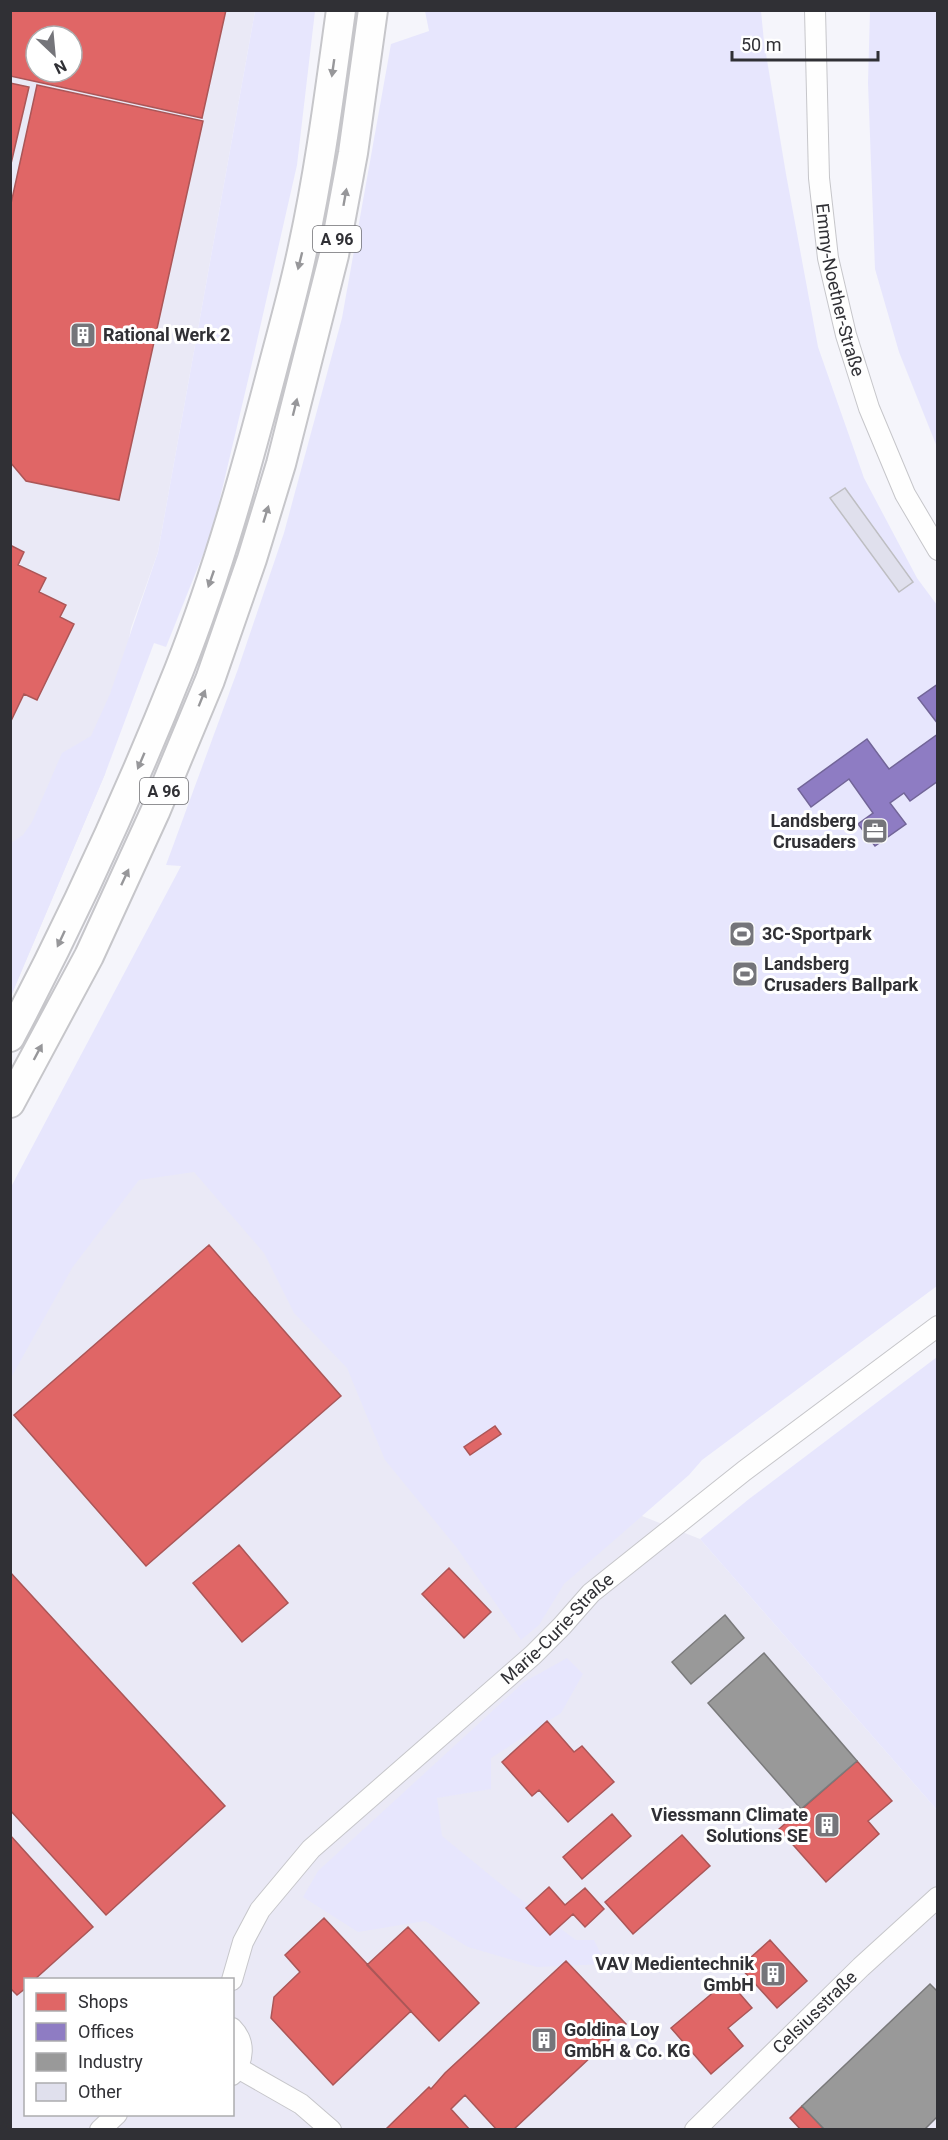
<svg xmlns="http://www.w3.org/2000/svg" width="948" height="2140" viewBox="0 0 948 2140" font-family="Roboto,sans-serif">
	<rect width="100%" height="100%" fill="#f5f5fb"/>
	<!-- built -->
	<path fill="#eae9f6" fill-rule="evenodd" d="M 11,11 L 255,11 L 158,552 L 131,628 L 105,774 L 11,996 ZM 36,36 L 72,36 L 72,72 L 36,72 Z
		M 166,1086 L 642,1516 L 700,1539 L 937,1810 L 937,2129 L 11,2130 L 11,1374 ZM 26,1980 L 232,1980 L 232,2114 L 26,2114 Z"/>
	<!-- green -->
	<path fill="#e7e6fd" d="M 255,11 L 315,11 L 297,165 L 249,376 L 212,532 L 166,647 L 154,643 L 105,774 L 11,996 L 11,843 L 23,835 L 32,822 L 62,753 L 91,736 L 110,694 L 158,552 Z
		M 425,11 L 761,11 L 764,42 L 786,174 L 818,347 L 864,478 L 917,578 L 937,605 L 937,1286 L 702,1460 L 689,1475 L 564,1584 L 539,1625 L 521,1640 L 457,1548 L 385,1460 L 347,1368 L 294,1313 L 264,1253 L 194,1172 L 139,1180 L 72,1268 L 11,1378 L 11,1187 L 181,866 L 166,865 L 238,669 L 284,533 L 342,318 L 391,44 L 429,31 Z
		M 870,11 L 937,11 L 937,447 L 899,352 L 875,269 L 868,83 Z
		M 937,1357 L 937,1810 L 700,1539 L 749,1499 Z
		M 567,1658 L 583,1674 L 561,1713 L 491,1758 L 491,1789 L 437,1798 L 442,1836 L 508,1890 L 576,1940 L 594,1940 L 606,1964 L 537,1967 L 468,1947 L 425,1921 L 358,1932 L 303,1897 L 318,1871 L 524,1682 Z"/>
	<!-- shops -->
	<path fill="#e06666" stroke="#ab5657" stroke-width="1.5" fill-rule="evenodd" d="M 10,10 L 226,10 L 202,118 L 10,76 ZM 36,36 L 72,36 L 72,72 L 36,72 Z
		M 10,83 L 29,87 L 10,168 Z
		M 37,85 L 203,121 L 119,500 L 26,481 L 10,462 L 10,208 Z
		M 10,545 L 24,552 L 18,565 L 46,578 L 39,592 L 66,605 L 60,617 L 74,624 L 37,700 L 24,694 L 10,723 Z
		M 209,1245 L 341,1396 L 146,1566 L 14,1415 Z
		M 495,1426 L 501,1434 L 470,1455 L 464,1447 Z
		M 239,1545 L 288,1603 L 242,1642 L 193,1583 Z
		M 449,1568 L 491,1612 L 464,1638 L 422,1594 Z
		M 10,1572 L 225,1806 L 106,1915 L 10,1810 Z
		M 547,1721 L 574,1752 L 582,1746 L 614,1782 L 568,1822 L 539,1790 L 532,1796 L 502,1762 Z
		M 857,1761 L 892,1801 L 868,1821 L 879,1834 L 826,1882 L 779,1829 Z
		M 612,1814 L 631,1836 L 582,1879 L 563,1857 Z
		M 10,1835 L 93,1927 L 34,1980 L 26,1980 L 26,1988 L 17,1995 L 10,1988 Z
		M 682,1835 L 710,1866 L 633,1934 L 605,1902 Z
		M 549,1887 L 565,1905 L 585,1888 L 604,1909 L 585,1927 L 573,1914 L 550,1935 L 526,1908 Z
		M 324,1918 L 411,2011 L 333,2085 L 271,2018 L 274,1997 L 300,1972 L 285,1955 Z
		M 408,1927 L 479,2003 L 439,2041 L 367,1965 Z
		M 770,1940 L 807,1981 L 777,2008 L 740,1967 Z
		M 566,1961 L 626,2024 L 513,2130 L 497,2130 L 465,2095 L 451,2109 L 470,2130 L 385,2130 L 429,2087 L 431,2089 L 445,2073 Z
		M 728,1980 L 752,2008 L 728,2028 L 743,2046 L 711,2074 L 671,2028 Z
		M 802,2106 L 825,2130 L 801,2130 L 790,2118 Z"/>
	<!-- offices -->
	<path fill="#8e7cc3" stroke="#726598" stroke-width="1.5" d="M 938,684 L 938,724 L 918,698 Z
		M 938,734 L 938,781 L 910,801 L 904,793 L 890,803 L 906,824 L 875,846 L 858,824 L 873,813 L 849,779 L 811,807 L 798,789 L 867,739 L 889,769 Z"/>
	<!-- industry -->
	<path fill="#999" stroke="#7a7a7b" stroke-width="1.5" d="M 725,1615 L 744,1638 L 691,1684 L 672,1662 Z
		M 764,1653 L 857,1761 L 801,1809 L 708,1703 Z
		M 930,1984 L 938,1992 L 938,2116 L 924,2130 L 825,2130 L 802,2106 Z"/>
	<!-- building -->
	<path fill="#e0e0ed" stroke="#bebec2" stroke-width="1.5" d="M 845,488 L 913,582 L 899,592 L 830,498 Z"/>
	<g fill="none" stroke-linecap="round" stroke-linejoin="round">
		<!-- minor casing -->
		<g stroke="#c6c6ca" stroke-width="22">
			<g id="minor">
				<path id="s1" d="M 815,10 L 819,178 L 828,258 L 846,335 L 869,408 L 905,494 L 938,550"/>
				<path id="s2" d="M 232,1980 L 243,1942 L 260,1910 L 311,1849 L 533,1655 L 562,1626 L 591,1593 L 744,1471 L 938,1326"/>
				<path d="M 232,2028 C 246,2042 244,2061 232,2075"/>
				<path d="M 238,2068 L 301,2104 L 331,2130"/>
				<path d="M 100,2130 L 117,2114"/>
				<path id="s3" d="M 695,2130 L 861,1967 L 938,1897"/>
			</g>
		</g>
		<!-- highway casing -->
		<g stroke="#c6c6ca" stroke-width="32">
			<path id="highway" d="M 10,1037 C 73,918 129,795 179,670 C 218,571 247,467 274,363 C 284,325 295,286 303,247 C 320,169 330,89 341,10
				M 10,1103 L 89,956 L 155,812 L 210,680 L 252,559 L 281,464 L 334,255 L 353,153 L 373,10"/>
		</g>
		<!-- minor -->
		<use href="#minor" stroke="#fefefe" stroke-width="20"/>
		<!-- highway -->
		<use href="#highway" stroke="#fefefe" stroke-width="28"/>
	</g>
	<!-- one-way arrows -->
	<defs><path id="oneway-solid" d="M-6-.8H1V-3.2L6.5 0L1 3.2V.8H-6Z" transform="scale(1.5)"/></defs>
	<g fill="#97979a">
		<use href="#oneway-solid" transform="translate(333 68) rotate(98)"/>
		<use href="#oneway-solid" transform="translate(345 197) rotate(-80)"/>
		<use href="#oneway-solid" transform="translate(300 261) rotate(104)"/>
		<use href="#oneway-solid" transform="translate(295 407) rotate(-76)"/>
		<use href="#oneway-solid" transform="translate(266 514) rotate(-73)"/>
		<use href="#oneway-solid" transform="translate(211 579) rotate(109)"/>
		<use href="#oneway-solid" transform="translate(202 698) rotate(-68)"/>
		<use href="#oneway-solid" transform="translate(141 761) rotate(113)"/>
		<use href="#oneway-solid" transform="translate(125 877) rotate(-65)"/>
		<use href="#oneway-solid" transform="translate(61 939) rotate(115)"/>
		<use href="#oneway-solid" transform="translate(38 1052) rotate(-62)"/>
	</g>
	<!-- icons -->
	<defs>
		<g id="building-square" transform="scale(1.35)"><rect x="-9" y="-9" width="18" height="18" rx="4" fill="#75757a" stroke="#fff"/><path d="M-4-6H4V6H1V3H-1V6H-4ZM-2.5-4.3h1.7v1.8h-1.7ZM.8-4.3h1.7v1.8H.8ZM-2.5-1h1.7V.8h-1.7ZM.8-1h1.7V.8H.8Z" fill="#fff"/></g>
		<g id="office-square" transform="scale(1.35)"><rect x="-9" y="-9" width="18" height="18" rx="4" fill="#75757a" stroke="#fff"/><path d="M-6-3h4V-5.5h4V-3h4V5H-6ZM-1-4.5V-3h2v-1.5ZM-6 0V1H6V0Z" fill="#fff"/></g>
		<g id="stadium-square" transform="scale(1.35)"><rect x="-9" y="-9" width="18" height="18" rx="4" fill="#75757a" stroke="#fff"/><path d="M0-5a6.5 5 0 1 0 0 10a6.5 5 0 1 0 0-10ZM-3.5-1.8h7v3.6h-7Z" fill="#fff"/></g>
	</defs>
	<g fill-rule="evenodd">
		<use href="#building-square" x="83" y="335"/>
		<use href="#office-square" x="875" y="831"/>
		<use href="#stadium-square" x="742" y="934"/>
		<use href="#stadium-square" x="745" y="974"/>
		<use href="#building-square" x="827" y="1825"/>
		<use href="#building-square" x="773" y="1974"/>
		<use href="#building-square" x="544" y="2040"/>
	</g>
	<g text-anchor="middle" stroke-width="6" stroke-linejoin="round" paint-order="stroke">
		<!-- shield labels -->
		<g fill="#fff" stroke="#6e6e72" stroke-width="1.5">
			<rect x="313" y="226" width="48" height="26" rx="4.5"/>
			<rect x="140" y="778" width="48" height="26" rx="4.5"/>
		</g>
		<g font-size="16" font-weight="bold" fill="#303035">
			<text x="337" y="245">A 96</text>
			<text x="164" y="797">A 96</text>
		</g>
		<!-- street labels -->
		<g font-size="18" fill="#303035" stroke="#fff">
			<text dy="6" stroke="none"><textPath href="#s1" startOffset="282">Emmy-Noether-Straße</textPath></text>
			<text dy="6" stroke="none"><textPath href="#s2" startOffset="486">Marie-Curie-Straße</textPath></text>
			<text dy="6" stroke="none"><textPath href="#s3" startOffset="168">Celsiusstraße</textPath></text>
		</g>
		<!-- poi labels -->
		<g font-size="18" font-weight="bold" fill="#303035" stroke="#fff" text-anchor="start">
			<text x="103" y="341">Rational Werk 2</text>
			<text x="856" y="827" text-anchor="end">Landsberg<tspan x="856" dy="21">Crusaders</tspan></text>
			<text x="762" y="940">3C-Sportpark</text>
			<text x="764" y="970">Landsberg<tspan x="764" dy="21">Crusaders Ballpark</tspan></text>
			<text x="808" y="1821" text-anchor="end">Viessmann Climate<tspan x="808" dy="21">Solutions SE</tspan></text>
			<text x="754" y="1970" text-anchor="end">VAV Medientechnik<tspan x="754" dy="21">GmbH</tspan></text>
			<text x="564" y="2036">Goldina Loy<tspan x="564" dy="21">GmbH &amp; Co. KG</tspan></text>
		</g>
	</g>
	<!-- border -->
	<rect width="948" height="2140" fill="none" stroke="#303035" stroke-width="24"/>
	<!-- legend -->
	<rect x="24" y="1978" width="210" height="138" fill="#ffffff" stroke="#acacae" stroke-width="1.5"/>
	<rect x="36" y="1993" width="30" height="18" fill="#e06666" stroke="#acacae" stroke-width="1.5"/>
	<text x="78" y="2008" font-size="18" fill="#303035">Shops</text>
	<rect x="36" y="2023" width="30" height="18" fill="#8e7cc3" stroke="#acacae" stroke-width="1.5"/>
	<text x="78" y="2038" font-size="18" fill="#303035">Offices</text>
	<rect x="36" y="2053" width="30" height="18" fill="#999999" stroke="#acacae" stroke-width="1.5"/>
	<text x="78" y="2068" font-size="18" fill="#303035">Industry</text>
	<rect x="36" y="2083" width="30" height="18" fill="#e0e0ed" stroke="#acacae" stroke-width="1.5"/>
	<text x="78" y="2098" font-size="18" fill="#303035">Other</text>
	<!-- north arrow -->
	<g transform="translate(54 54) rotate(154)"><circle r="28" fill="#ffffff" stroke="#acacae" stroke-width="1.5"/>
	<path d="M0-4.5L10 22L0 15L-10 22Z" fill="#75757a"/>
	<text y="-9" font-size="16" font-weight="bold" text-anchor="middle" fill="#303035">N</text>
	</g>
	<!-- scale -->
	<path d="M732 51v9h146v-9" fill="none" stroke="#303035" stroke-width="3"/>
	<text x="741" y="51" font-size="18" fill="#303035" stroke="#ffffff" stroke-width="4.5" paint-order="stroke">50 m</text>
</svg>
